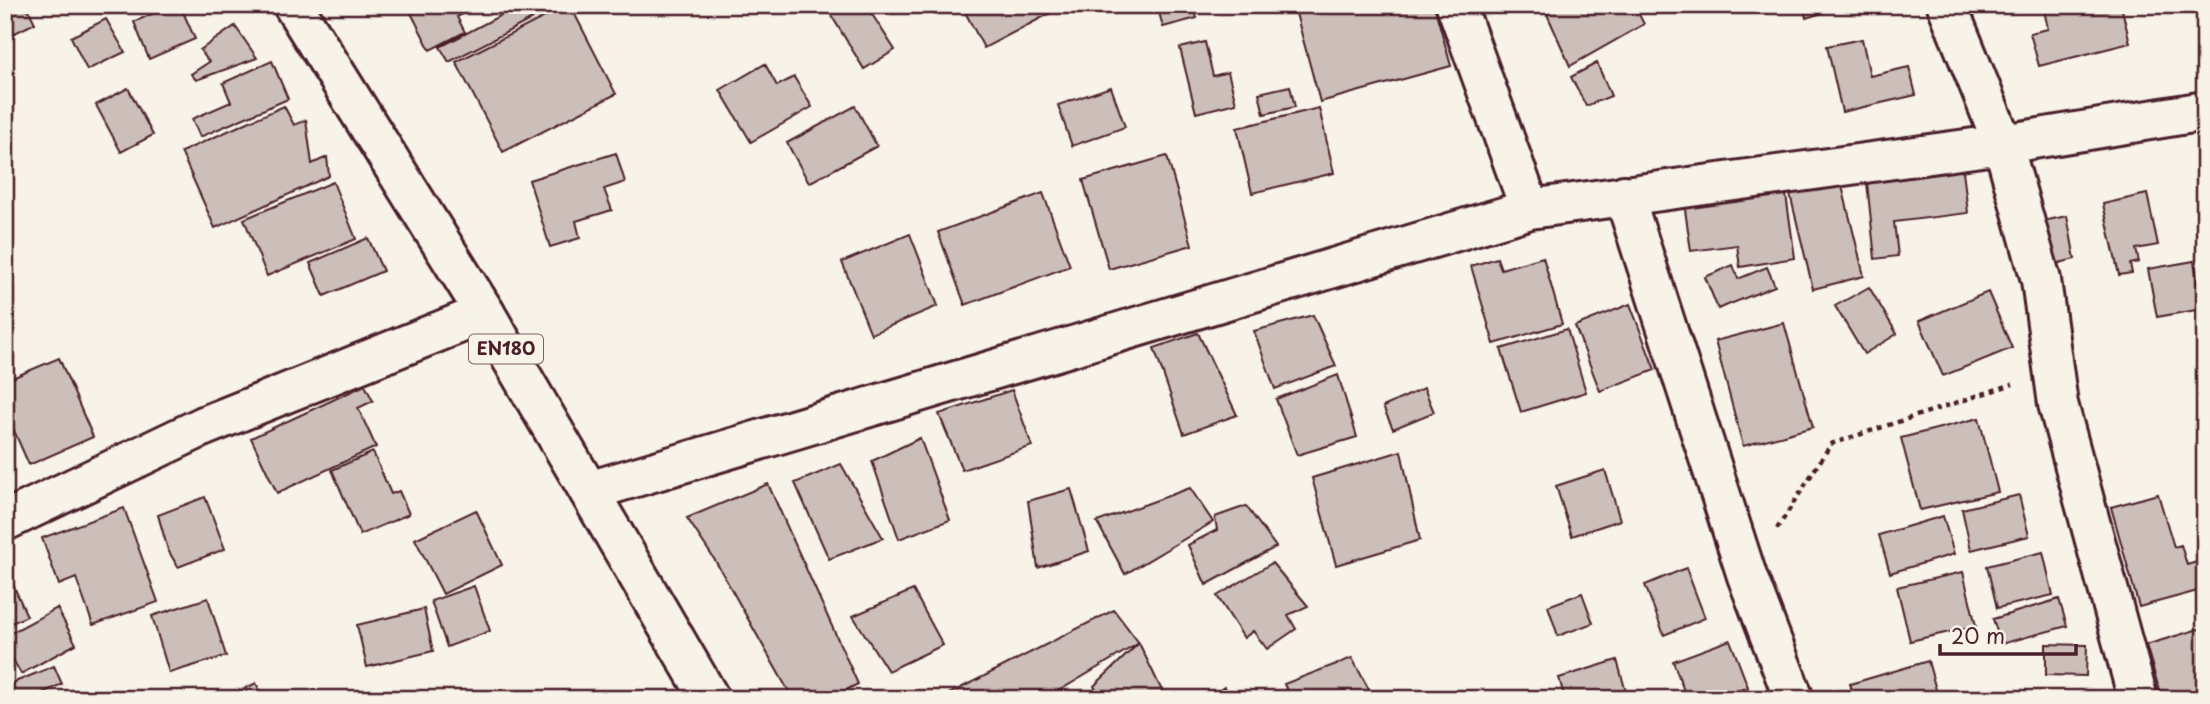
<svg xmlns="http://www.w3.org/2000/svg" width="2210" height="704" viewBox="0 0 2210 704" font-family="'Playpen Sans',sans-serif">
	<rect width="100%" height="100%" fill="#f7f3e8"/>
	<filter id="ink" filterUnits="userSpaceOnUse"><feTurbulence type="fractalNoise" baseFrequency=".0143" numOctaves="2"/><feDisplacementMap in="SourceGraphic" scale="14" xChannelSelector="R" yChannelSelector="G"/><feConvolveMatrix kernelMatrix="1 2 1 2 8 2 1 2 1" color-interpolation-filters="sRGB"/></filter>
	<g filter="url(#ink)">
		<!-- building -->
		<path fill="#ccbfb9" stroke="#4a1f2b" stroke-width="2" d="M 5,5 L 26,5 L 35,23 L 5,38 Z
			M 171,5 L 180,5 L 195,39 L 149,59 L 134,22 Z
			M 407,5 L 479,5 L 479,6 L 457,17 L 465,32 L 430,50 Z
			M 520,5 L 532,5 L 538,16 L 449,62 L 440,47 Z
			M 568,5 L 570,5 L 616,94 L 503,152 L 456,62 Z
			M 825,5 L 866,5 L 895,50 L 864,69 Z
			M 972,5 L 1066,5 L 984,48 L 964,10 Z
			M 1157,5 L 1193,5 L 1197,18 L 1163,27 Z
			M 1299,5 L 1434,5 L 1451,66 L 1320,102 L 1294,6 Z
			M 1543,5 L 1634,5 L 1644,24 L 1570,66 Z
			M 1803,5 L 1848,5 L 1806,18 Z
			M 2043,5 L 2121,5 L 2130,43 L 2039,66 L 2030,33 L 2048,29 Z
			M 106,19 L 125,52 L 87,70 L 71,37 Z
			M 235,26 L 257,58 L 196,80 L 191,74 L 209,62 L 200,50 Z
			M 1862,39 L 1870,76 L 1909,67 L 1916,95 L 1842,112 L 1827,46 Z
			M 1205,42 L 1213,76 L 1228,72 L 1236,103 L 1196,113 L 1180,48 Z
			M 272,61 L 288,99 L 200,137 L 192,119 L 231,102 L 223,83 Z
			M 1597,63 L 1611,96 L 1586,106 L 1571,77 Z
			M 765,64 L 777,86 L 794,77 L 812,107 L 751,142 L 720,90 Z
			M 1290,86 L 1295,107 L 1264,114 L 1259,93 Z
			M 1111,87 L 1125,127 L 1072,146 L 1058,105 Z
			M 128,88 L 153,135 L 121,152 L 96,105 Z
			M 284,106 L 294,125 L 306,120 L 312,164 L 327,157 L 329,176 L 215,228 L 181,152 Z
			M 855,106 L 877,146 L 809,183 L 787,143 Z
			M 1319,108 L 1334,173 L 1252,193 L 1237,128 Z
			M 616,153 L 625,182 L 604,189 L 612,210 L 576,221 L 580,238 L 550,247 L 529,180 Z
			M 1167,156 L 1192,245 L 1109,269 L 1083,180 Z
			M 1962,162 L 1968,213 L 1894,222 L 1898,256 L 1875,259 L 1866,173 Z
			M 333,182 L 356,239 L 267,276 L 244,219 Z
			M 1841,182 L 1864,276 L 1813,289 L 1790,194 Z
			M 1785,188 L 1795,258 L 1740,267 L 1737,245 L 1691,251 L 1684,203 Z
			M 1043,193 L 1070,266 L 965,305 L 938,232 Z
			M 2147,194 L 2158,245 L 2136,249 L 2139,262 L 2130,264 L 2132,273 L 2119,275 L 2103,204 Z
			M 2067,216 L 2075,259 L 2051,265 L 2043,221 Z
			M 910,234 L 938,306 L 871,334 L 842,262 Z
			M 368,238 L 383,271 L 324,296 L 310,263 Z
			M 1543,257 L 1562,324 L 1494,344 L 1471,266 L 1497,258 L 1501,269 Z
			M 2194,261 L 2202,309 L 2157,317 L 2148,269 Z
			M 1733,265 L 1738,279 L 1767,267 L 1775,286 L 1718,309 L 1705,277 Z
			M 1869,287 L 1897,334 L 1864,354 L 1835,306 Z
			M 1988,292 L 2012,348 L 1943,376 L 1919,321 Z
			M 1630,304 L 1655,370 L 1600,391 L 1575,326 Z
			M 1313,315 L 1336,366 L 1275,389 L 1254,331 Z
			M 1784,323 L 1813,427 L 1743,446 L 1715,341 Z
			M 1567,329 L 1586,392 L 1521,412 L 1501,349 Z
			M 1198,333 L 1237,415 L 1184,434 L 1154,348 Z
			M 59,358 L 93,437 L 29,465 L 5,410 L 5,381 Z
			M 1338,375 L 1357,437 L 1297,455 L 1276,399 Z
			M 365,385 L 373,401 L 358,408 L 376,447 L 277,493 L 251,438 Z
			M 1424,388 L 1434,412 L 1393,429 L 1383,407 Z
			M 1012,390 L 1032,446 L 962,470 L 939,414 Z
			M 1979,418 L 1998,492 L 1920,510 L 1901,438 Z
			M 920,438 L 950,520 L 899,539 L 872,461 Z
			M 1401,451 L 1420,540 L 1336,565 L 1312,478 Z
			M 373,452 L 391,494 L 399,491 L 409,514 L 360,535 L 332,470 Z
			M 841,464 L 883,538 L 829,559 L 795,483 Z
			M 1605,470 L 1620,520 L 1572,536 L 1556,486 Z
			M 768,484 L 858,684 L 829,699 L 793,699 L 716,562 L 687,518 Z
			M 1190,488 L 1213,522 L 1125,574 L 1097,522 Z
			M 1071,489 L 1089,551 L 1038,568 L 1028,501 Z
			M 2158,494 L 2174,547 L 2181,545 L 2187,565 L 2200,561 L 2205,589 L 2139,607 L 2111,507 Z
			M 2019,495 L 2029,536 L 1971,550 L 1962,509 Z
			M 205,497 L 225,549 L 178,567 L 168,550 L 158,515 Z
			M 1246,506 L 1276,547 L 1206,585 L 1188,545 L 1217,530 L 1215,517 Z
			M 124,508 L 158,602 L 93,625 L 76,578 L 59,585 L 42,538 Z
			M 476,510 L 502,565 L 443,594 L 415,539 Z
			M 1943,516 L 1954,554 L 1890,573 L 1879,535 Z
			M 2043,552 L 2053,595 L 1997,608 L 1987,566 Z
			M 1272,563 L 1308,606 L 1288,615 L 1296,629 L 1267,649 L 1253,631 L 1244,638 L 1217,596 Z
			M 1686,568 L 1705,618 L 1664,635 L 1645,585 Z
			M 1963,572 L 1976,626 L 1910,641 L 1897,587 Z
			M 11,580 L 27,616 L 5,626 L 5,583 Z
			M 474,586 L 490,631 L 447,647 L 431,601 Z
			M 913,590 L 943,645 L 888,671 L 853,616 Z
			M 1582,593 L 1593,623 L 1558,636 L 1548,606 Z
			M 208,598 L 226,656 L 169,673 L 152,616 Z
			M 2059,599 L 2067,626 L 2001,644 L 1993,619 Z
			M 57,608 L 76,644 L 21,674 L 5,645 L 5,636 Z
			M 424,609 L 433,651 L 367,667 L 357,625 Z
			M 1114,610 L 1139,643 L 1045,699 L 939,699 Z
			M 2202,628 L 2205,637 L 2205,692 L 2182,699 L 2162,699 L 2146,645 Z
			M 1730,640 L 1748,687 L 1715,699 L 1687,699 L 1673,661 Z
			M 1139,643 L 1166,699 L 1100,699 L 1094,686 Z
			M 2046,644 L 2087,645 L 2086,676 L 2046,675 Z
			M 1352,658 L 1374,699 L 1291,699 L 1284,684 Z
			M 1617,660 L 1628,699 L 1565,699 L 1559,678 Z
			M 1928,661 L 1938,697 L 1854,699 L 1850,684 Z
			M 54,666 L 62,684 L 29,699 L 5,699 L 5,686 Z
			M 256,683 L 264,699 L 223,699 Z
			M 1224,687 L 1232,699 L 1208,699 Z"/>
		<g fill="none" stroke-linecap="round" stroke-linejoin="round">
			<!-- street casing -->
			<g stroke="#4a1f2b" stroke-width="44">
				<path id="street" d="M 1456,5 L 1530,209
					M 1947,5 L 2003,144 L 2041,280 L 2058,404 L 2138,699
					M 1624,195 L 1747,576 L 1794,699
					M 589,491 L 1530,209 L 2003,144 L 2205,111
					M 5,521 L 204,426 L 485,313"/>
			</g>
			<!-- primary casing -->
			<g stroke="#4a1f2b" stroke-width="44">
				<path id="primary" d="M 293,5 L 485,313 L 710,699"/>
			</g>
			<!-- path -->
			<path stroke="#4a1f2b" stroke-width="4.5" stroke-dasharray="5 5" stroke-linecap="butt" d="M 1777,529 L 1831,444 L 2013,384"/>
			<!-- street -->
			<use href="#street" stroke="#f7f3e8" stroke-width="38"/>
			<!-- primary -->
			<use href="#primary" stroke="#f7f3e8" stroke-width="38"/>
		</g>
	</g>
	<g text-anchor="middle" stroke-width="5" stroke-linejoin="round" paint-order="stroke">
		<!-- shield labels -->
		<rect fill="#f7f3e8" stroke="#7e5f64" stroke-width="2" x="469" y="334.5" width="74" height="29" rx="5"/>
		<g font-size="18" font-weight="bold" fill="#4a1f2b">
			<text x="506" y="355">EN180</text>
		</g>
	</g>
	<!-- margin -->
	<rect width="2210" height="704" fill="none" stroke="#f7f3e8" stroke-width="28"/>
	<rect x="14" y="14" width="2182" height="676" fill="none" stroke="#4a1f2b" stroke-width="2.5" filter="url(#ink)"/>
	<!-- scale -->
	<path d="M1940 644v10h136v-10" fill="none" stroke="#4a1f2b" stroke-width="3.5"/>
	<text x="1951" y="644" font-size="21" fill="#4a1f2b" stroke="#f7f3e8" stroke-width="5" paint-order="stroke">20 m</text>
</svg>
